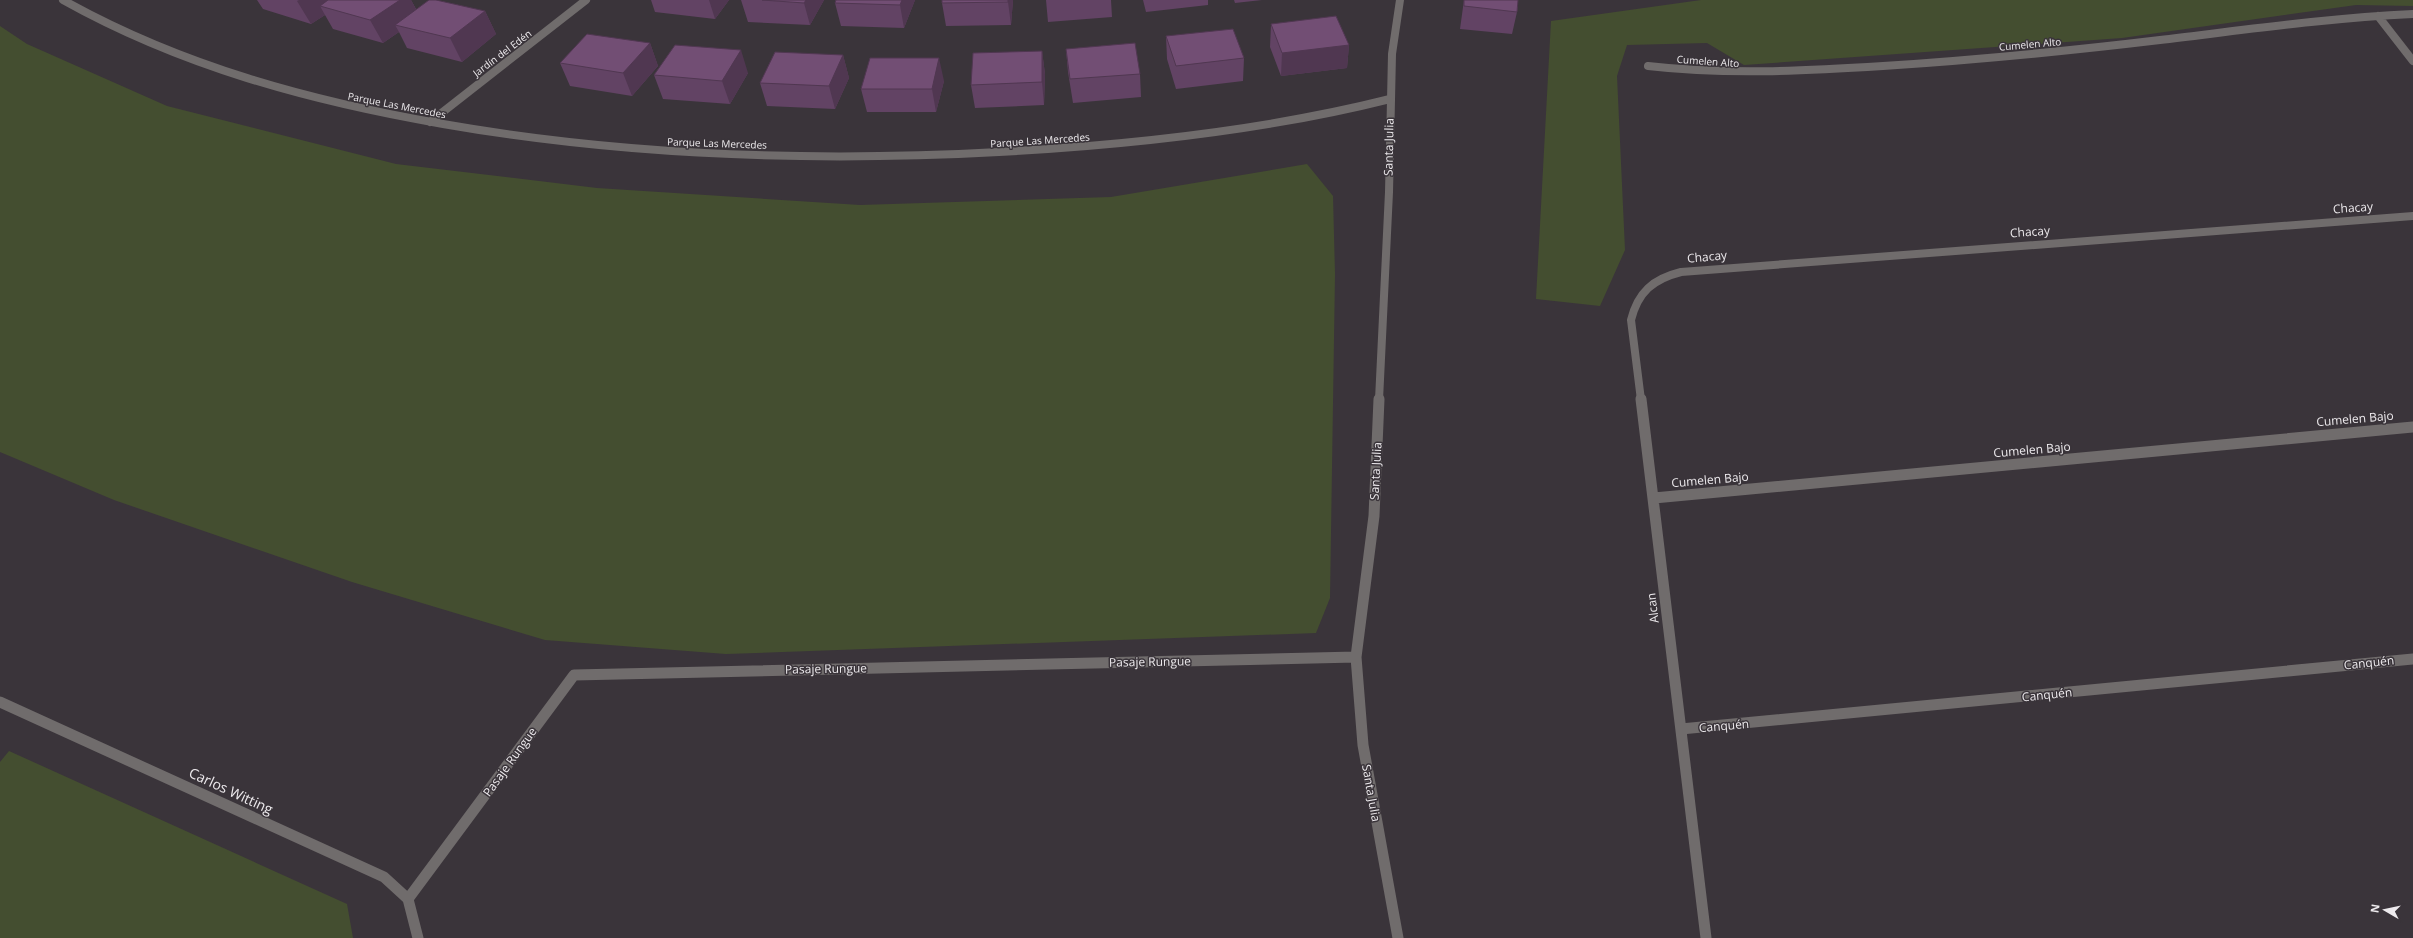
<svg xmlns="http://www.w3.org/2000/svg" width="2413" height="938" viewBox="0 0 2413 938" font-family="'Open Sans',sans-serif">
	<rect width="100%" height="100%" fill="#3a343a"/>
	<!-- green -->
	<path fill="#444e30" d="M 1701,0 L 2413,0 L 2413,6 L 2356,5 L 2122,38 L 1744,65 L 1707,43 L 1627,45 L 1617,76 L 1625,250 L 1600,306 L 1536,299 L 1551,21 Z
		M 0,26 L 27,44 L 167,106 L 396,164 L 597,188 L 860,205 L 1111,197 L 1307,164 L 1333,196 L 1335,274 L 1330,598 L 1316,633 L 726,654 L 545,640 L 352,582 L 114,500 L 0,452 Z
		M 9,751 L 347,904 L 353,938 L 0,938 L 0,762 Z"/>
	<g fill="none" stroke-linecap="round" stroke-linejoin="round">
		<!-- minor-far1 -->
		<path stroke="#706c6c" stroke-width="8" d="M 63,0 C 181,66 310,101 443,124 C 626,156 813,162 999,152 C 1130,145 1263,131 1390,99
			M 2378,16 L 2413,61
			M 1648,66 C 1726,75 1804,71 1883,66 C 1975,60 2068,51 2160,40 C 2244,30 2328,18 2413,14
			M 430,122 L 586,0
			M 1379,400 L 1389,192 L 1392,54 L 1400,0
			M 1641,400 L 1631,320 C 1638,292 1653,279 1681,272 L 2413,216"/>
		<!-- minor -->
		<path stroke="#706c6c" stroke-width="11" d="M 1379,399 L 1374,516 L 1356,657 L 1363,745 L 1398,938
			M 1641,399 L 1706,938
			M 1654,498 L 2413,427
			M 0,702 L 384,877 L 408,899 L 418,938
			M 1681,729 L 2413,659
			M 408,899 L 574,675 L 1356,657"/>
	</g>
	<!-- wall -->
	<path fill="#624364" d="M 257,0 L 411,0 L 416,9 L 485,11 L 496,34 L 462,62 L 407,48 L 399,32 L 383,43 L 333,29 L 325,15 L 311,24 L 263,9 Z
		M 651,0 L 729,0 L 715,19 L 655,12 Z
		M 741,0 L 824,0 L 810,25 L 748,22 Z
		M 836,0 L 915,0 L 904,28 L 841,26 L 835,3 Z
		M 1013,0 L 1011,25 L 946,26 L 942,3 Z
		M 1046,0 L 1111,0 L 1112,17 L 1048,22 Z
		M 1143,0 L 1208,0 L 1208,5 L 1146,12 Z
		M 1234,0 L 1262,0 L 1235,3 Z
		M 1464,0 L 1518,0 L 1517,12 L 1512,34 L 1460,29 Z
		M 1271,24 L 1349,45 L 1347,68 L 1281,76 L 1270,47 Z
		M 1166,36 L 1244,58 L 1243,81 L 1176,89 L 1167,59 Z
		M 650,43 L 658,66 L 632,96 L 570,86 L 560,63 Z
		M 1066,49 L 1140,74 L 1141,97 L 1073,103 L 1068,72 Z
		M 1042,51 L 1045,74 L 1044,105 L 975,108 L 971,85 Z
		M 843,55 L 849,78 L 835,109 L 767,106 L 760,83 Z
		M 748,73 L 730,104 L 663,99 L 654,75 Z
		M 944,81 L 936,112 L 867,112 L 861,89 Z"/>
	<!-- shaded-wall -->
	<path fill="#503751" d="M 299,0 L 348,0 L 320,6 L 325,15 L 311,24 L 297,1 Z
		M 400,0 L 411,0 L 420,17 L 395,25 L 399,32 L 383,43 L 370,20 Z
		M 709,0 L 729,0 L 715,19 Z
		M 806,0 L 824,0 L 810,25 L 804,3 Z
		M 902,0 L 915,0 L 904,28 L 900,5 Z
		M 1008,0 L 1013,0 L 1011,25 L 1008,2 Z
		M 485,11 L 496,34 L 462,62 L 450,38 Z
		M 650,43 L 658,66 L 632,96 L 623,73 Z
		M 1349,45 L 1347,68 L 1281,76 L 1282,53 Z
		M 741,50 L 748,73 L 730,104 L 722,81 Z
		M 1042,51 L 1045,74 L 1044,105 L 1042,82 Z
		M 843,55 L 849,78 L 835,109 L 829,86 Z
		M 939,58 L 944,81 L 936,112 L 932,89 Z"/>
	<!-- building -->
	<path fill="#724e74" stroke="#503751" d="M 328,0 L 400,0 L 370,20 L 320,6 Z
		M 429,0 L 436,0 L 485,11 L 450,38 L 395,25 Z
		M 762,0 L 806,0 L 804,3 Z
		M 836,0 L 902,0 L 900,5 L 835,3 Z
		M 942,0 L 1008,0 L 1008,2 L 942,3 Z
		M 1464,0 L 1518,0 L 1517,12 L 1464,6 Z
		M 1336,16 L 1349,45 L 1282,53 L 1271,24 Z
		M 1233,29 L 1244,58 L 1176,66 L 1166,36 Z
		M 587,34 L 650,43 L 623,73 L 560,63 Z
		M 1135,43 L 1140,74 L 1070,79 L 1066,49 Z
		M 675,45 L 741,50 L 722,81 L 654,75 Z
		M 1042,51 L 1042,82 L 971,85 L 973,53 Z
		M 775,52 L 843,55 L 829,86 L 760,83 Z
		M 870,58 L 939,58 L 932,89 L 861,89 Z"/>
	<g text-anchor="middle" stroke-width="3" stroke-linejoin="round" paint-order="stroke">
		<!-- far-street labels -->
		<g font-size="10" fill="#edeaed" stroke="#3a343a">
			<text transform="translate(2030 44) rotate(-5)" y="4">Cumelen Alto</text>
			<text transform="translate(502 53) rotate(-37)" y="4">Jardín del Edén</text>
			<text transform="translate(1708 61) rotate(4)" y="4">Cumelen Alto</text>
			<text transform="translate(397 105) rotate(11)" y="4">Parque Las Mercedes</text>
			<text transform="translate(1040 140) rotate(-4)" y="4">Parque Las Mercedes</text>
			<text transform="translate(717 143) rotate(2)" y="4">Parque Las Mercedes</text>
		</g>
		<!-- street labels -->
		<g font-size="12" fill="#edeaed" stroke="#3a343a">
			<text transform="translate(1389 147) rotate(-89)" y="4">Santa Julia</text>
			<text transform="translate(2353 208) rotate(-4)" y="4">Chacay</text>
			<text transform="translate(2030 232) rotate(-4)" y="4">Chacay</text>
			<text transform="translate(1707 257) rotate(-5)" y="4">Chacay</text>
			<text transform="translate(2355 419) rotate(-5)" y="4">Cumelen Bajo</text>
			<text transform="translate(2032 450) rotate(-5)" y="4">Cumelen Bajo</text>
			<text transform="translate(1376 471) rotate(-87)" y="4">Santa Julia</text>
			<text transform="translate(1710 480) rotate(-5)" y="4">Cumelen Bajo</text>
			<text transform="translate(1653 608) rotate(-97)" y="4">Alcan</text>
			<text transform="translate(1150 662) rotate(-1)" y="4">Pasaje Rungue</text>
			<text transform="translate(2369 663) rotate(-6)" y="4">Canquén</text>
			<text transform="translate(826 669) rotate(-1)" y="4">Pasaje Rungue</text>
			<text transform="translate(2047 695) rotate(-6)" y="4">Canquén</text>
			<text transform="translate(1724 726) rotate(-5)" y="4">Canquén</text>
			<text transform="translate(510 762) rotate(-54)" y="4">Pasaje Rungue</text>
			<text transform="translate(1371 793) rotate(80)" y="4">Santa Julia</text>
		</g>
		<!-- near-street labels -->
		<g font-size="14" fill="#edeaed" stroke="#3a343a">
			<text transform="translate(231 791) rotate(25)" y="5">Carlos Witting</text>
		</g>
	</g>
	<!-- north arrow -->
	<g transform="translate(2385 910) rotate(279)" stroke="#3a343a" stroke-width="3" paint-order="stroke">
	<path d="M0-3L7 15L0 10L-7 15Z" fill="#edeaed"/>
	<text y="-6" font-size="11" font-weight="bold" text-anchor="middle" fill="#edeaed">N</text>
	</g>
</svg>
